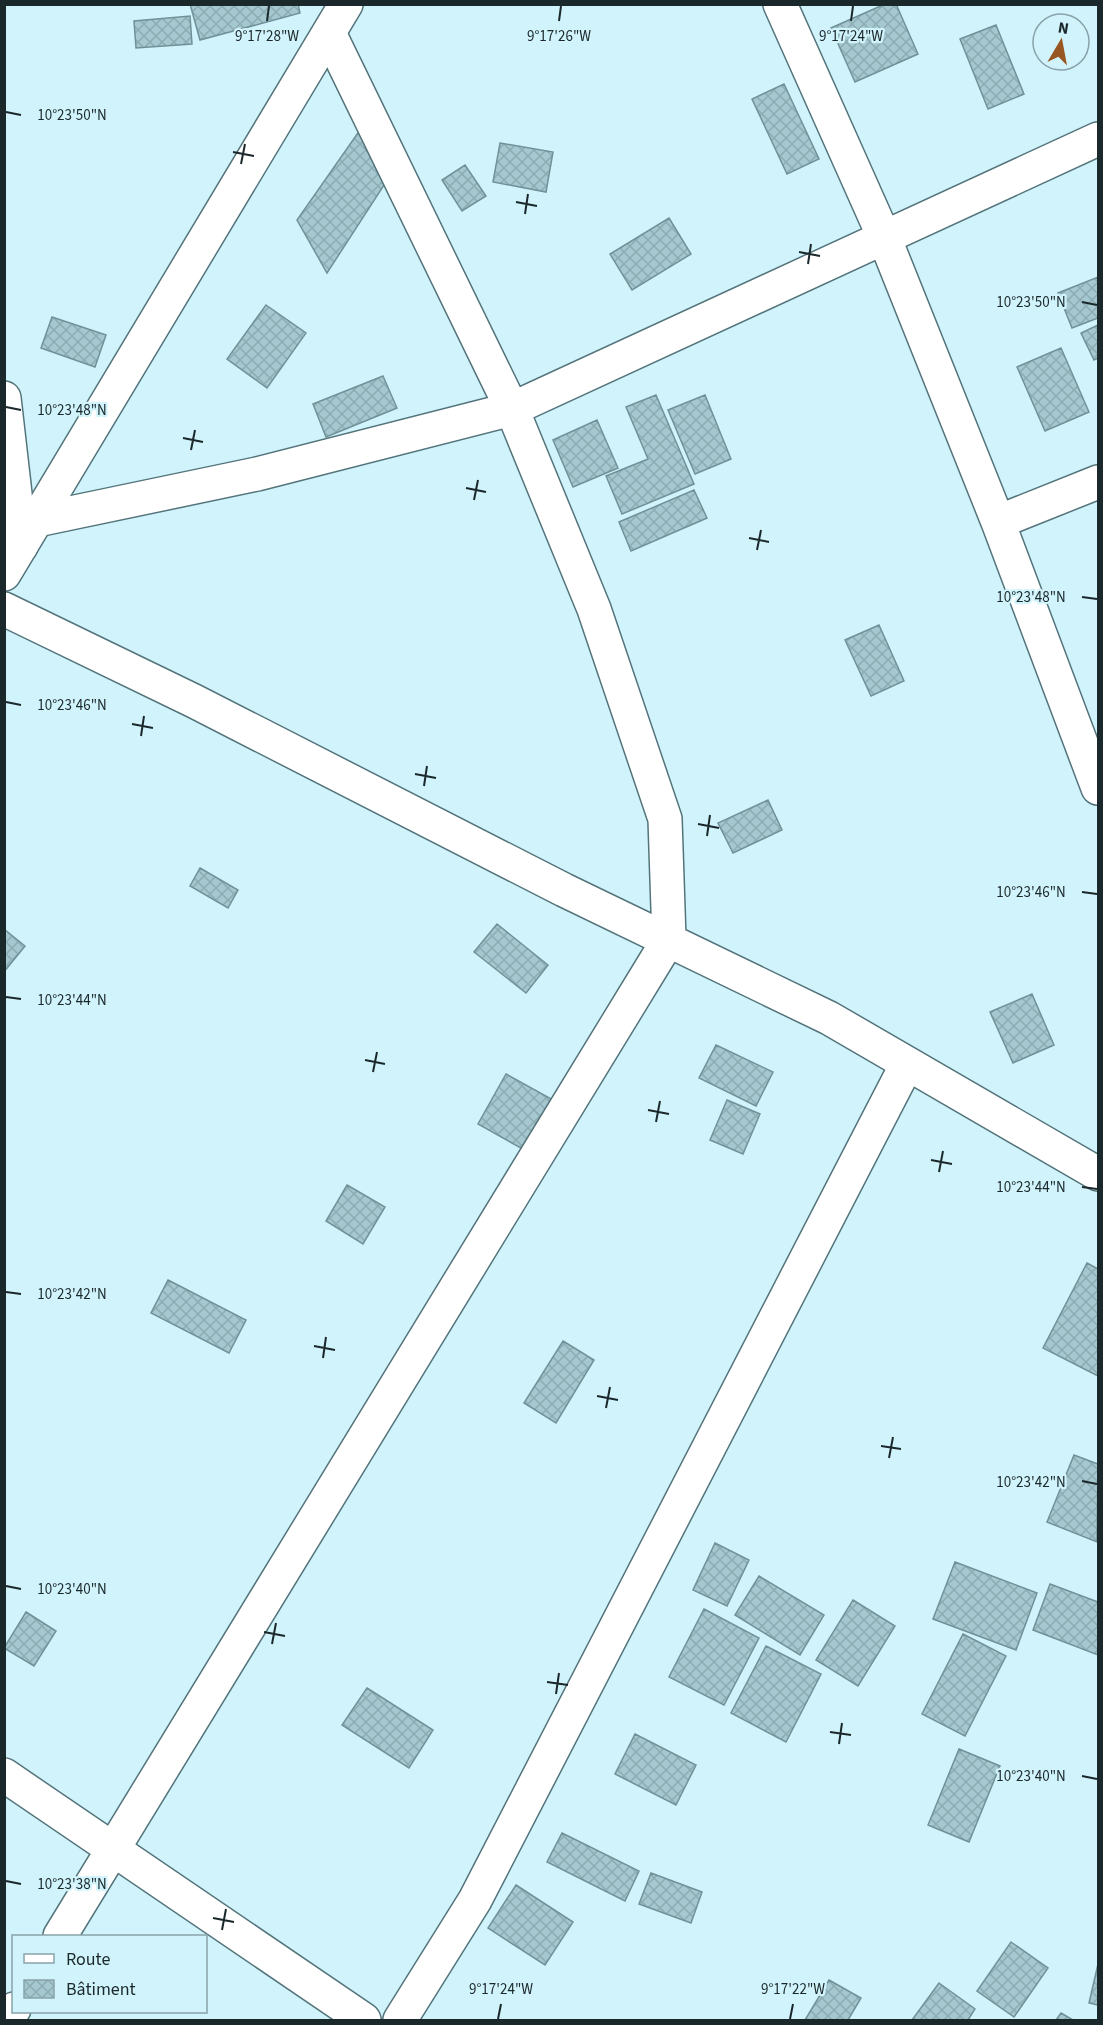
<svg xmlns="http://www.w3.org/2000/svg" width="1103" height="2025" viewBox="0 0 1103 2025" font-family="'Source Sans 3',sans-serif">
	<defs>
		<pattern id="building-cross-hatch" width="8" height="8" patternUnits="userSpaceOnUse" patternTransform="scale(1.5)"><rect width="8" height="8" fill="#a5c7cf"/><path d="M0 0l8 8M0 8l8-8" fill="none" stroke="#8dabb2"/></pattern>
	</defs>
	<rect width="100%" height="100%" fill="#d1f4fc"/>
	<!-- building -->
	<path fill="url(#building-cross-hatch)" stroke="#719198" stroke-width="1.5" d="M 190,4 L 298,4 L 300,13 L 200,40 Z
		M 885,4 L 896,4 L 918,54 L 855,82 L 831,28 Z
		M 190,16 L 192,44 L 136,48 L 134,21 Z
		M 996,25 L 1024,94 L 988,109 L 960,39 Z
		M 784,84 L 819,159 L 787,174 L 752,99 Z
		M 360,130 L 386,182 L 327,273 L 297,220 Z
		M 500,143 L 553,152 L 546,192 L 493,182 Z
		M 465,165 L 486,196 L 462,211 L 442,180 Z
		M 669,218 L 691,254 L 632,290 L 610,254 Z
		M 1098,277 L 1098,318 L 1072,328 L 1058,293 Z
		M 266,305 L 306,333 L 267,388 L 227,359 Z
		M 52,317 L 106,335 L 95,367 L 41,348 Z
		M 1098,325 L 1098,358 L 1094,360 L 1081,333 Z
		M 1061,348 L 1089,412 L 1045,431 L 1017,367 Z
		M 383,376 L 397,408 L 326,437 L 313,404 Z
		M 656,395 L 694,484 L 622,514 L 606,476 L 648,459 L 626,407 Z
		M 705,395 L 731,459 L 695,474 L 668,410 Z
		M 597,420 L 618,468 L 573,487 L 553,440 Z
		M 694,490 L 707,518 L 631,551 L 619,522 Z
		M 879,625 L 904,681 L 871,696 L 845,640 Z
		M 768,800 L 782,830 L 733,853 L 718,823 Z
		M 200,868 L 238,890 L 228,908 L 190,886 Z
		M 497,924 L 548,965 L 526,993 L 474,952 Z
		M 4,929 L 25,946 L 4,972 Z
		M 1032,994 L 1054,1045 L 1013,1063 L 990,1012 Z
		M 716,1045 L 773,1072 L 756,1106 L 699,1078 Z
		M 506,1074 L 555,1101 L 528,1152 L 478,1124 Z
		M 727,1100 L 760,1114 L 743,1154 L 710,1140 Z
		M 347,1185 L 385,1207 L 363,1244 L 326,1221 Z
		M 1087,1263 L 1098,1269 L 1098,1376 L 1043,1348 Z
		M 168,1280 L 246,1320 L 229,1353 L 151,1313 Z
		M 563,1341 L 594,1360 L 556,1423 L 524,1403 Z
		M 1074,1455 L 1098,1464 L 1097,1542 L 1047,1522 Z
		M 715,1543 L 749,1560 L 727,1606 L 693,1590 Z
		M 955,1562 L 1037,1593 L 1016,1650 L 933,1619 Z
		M 759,1576 L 824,1615 L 800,1655 L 735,1615 Z
		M 1050,1584 L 1098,1602 L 1098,1655 L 1033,1630 Z
		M 853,1600 L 895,1626 L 858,1686 L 816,1660 Z
		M 704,1609 L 759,1638 L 724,1705 L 669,1677 Z
		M 26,1612 L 56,1631 L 34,1666 L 4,1648 Z
		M 963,1634 L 1006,1656 L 965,1736 L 922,1714 Z
		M 766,1646 L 821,1674 L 786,1742 L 731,1713 Z
		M 367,1688 L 433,1730 L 409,1768 L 342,1725 Z
		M 635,1734 L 696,1765 L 676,1805 L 615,1774 Z
		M 959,1749 L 1000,1766 L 969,1842 L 928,1825 Z
		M 562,1833 L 639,1871 L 625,1901 L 547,1862 Z
		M 651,1873 L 702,1892 L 691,1923 L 639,1904 Z
		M 516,1885 L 573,1922 L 545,1965 L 488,1928 Z
		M 1011,1942 L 1048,1968 L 1014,2017 L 977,1991 Z
		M 1098,1964 L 1098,2005 L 1089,2003 Z
		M 829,1980 L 861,1998 L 848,2020 L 805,2020 Z
		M 939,1983 L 975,2009 L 968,2020 L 912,2020 Z
		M 1061,2013 L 1073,2020 L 1056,2020 Z"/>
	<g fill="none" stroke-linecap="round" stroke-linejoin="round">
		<!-- minor casing -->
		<g stroke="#54747b" stroke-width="36">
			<path id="minor" d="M 780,4 L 884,237 L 998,522 L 1098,482
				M 4,398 L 21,546
				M 37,520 L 257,474 L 512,409 L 1098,139
				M 998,522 L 1098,788
				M 4,609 L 194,701 L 564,890 L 829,1018 L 1098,1174
				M 4,1775 L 364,2020
				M 60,1936 L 669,939 L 665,819 L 594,609 L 512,409 L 329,33
				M 6,2020 L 14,2009
				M 400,2020 L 475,1900 L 907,1064"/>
		</g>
		<!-- trunk casing -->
		<g stroke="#54747b" stroke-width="36">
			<path id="trunk" d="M 4,574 L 346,4"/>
		</g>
		<!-- minor -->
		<use href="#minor" stroke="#fff" stroke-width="33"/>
		<!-- trunk -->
		<use href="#trunk" stroke="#fff" stroke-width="33"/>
	</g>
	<!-- ticks -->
	<path fill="none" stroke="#1b282b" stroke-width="2" d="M 267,21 L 269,6M 559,21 L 561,6M 851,21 L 853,6M 6,112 L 21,115M 233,152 L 254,156M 241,164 L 245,144M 516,202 L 537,206M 525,214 L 528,194M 799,252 L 820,256M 808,264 L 811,244M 1082,302 L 1097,305M 6,407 L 21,410M 183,438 L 203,442M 191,450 L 195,430M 466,488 L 486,492M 474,500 L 478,480M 749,538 L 769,542M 757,550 L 761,530M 1082,597 L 1097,599M 6,702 L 21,705M 132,724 L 153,728M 141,736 L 144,716M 415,774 L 436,778M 424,786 L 427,766M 698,824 L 719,828M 707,836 L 710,815M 1082,892 L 1097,894M 6,997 L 21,999M 365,1060 L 385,1064M 373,1072 L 377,1052M 648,1110 L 669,1114M 656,1122 L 660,1101M 931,1160 L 952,1164M 939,1172 L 943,1151M 1082,1187 L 1097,1189M 6,1292 L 21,1294M 314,1346 L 335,1350M 323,1358 L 326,1337M 597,1396 L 618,1400M 606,1408 L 610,1387M 881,1446 L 901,1449M 889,1458 L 893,1437M 1082,1481 L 1097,1484M 6,1586 L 21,1589M 264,1632 L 285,1636M 272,1644 L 276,1623M 547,1682 L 568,1685M 556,1694 L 559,1673M 830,1732 L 851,1735M 839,1744 L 842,1723M 1082,1776 L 1097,1779M 6,1881 L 21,1884M 213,1918 L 234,1922M 222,1930 L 226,1909M 498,2019 L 501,2004M 790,2019 L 793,2004"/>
	<g font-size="15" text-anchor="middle" fill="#1b282b" stroke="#d1f4fc" stroke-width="4.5" stroke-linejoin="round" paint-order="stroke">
		<text x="559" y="41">9°17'26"W</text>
		<text x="851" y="41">9°17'24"W</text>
		<text x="267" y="41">9°17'28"W</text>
		<text x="72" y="120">10°23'50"N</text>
		<text x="1031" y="307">10°23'50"N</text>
		<text x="72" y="415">10°23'48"N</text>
		<text x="1031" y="602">10°23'48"N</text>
		<text x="72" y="710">10°23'46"N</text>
		<text x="1031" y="897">10°23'46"N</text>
		<text x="72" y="1005">10°23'44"N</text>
		<text x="1031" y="1192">10°23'44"N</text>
		<text x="72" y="1299">10°23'42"N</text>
		<text x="1031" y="1487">10°23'42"N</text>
		<text x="72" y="1594">10°23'40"N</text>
		<text x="1031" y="1781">10°23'40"N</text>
		<text x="72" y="1889">10°23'38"N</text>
		<text x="501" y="1994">9°17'24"W</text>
		<text x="793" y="1994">9°17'22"W</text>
	</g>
	<!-- border -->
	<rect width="1103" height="2025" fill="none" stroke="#1b282b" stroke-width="12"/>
	<!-- legend -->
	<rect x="12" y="1935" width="195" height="78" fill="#d1f4fc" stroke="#88a2a8" stroke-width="1.5"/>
	<rect x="24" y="1954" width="30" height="9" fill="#ffffff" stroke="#88a2a8" stroke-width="1.5"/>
	<text x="66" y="1965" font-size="18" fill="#1b282b">Route</text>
	<rect x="24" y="1980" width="30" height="18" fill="url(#building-cross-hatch)" stroke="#88a2a8" stroke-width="1.5"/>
	<text x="66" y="1995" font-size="18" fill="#1b282b">Bâtiment</text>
	<!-- north arrow -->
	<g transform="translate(1061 42) rotate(10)"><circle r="28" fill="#d1f4fc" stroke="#88a2a8" stroke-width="1.5"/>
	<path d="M0-4.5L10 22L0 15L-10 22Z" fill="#975622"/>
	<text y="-9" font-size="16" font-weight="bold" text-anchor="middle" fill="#1b282b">N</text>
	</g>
</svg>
